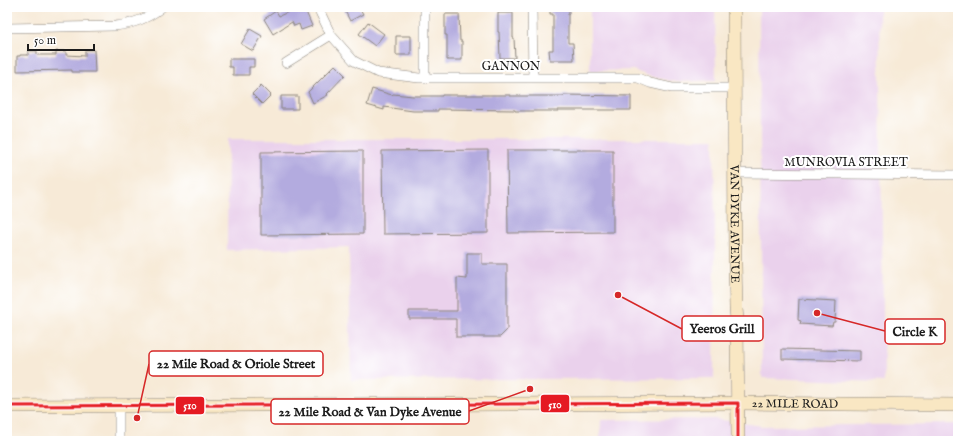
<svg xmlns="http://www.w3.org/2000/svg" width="965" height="448" viewBox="0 0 965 448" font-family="'IM FELL English',serif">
	<rect width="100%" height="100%" fill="#fff"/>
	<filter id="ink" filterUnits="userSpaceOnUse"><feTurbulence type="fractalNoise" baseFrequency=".025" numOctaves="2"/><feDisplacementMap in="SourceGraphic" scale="8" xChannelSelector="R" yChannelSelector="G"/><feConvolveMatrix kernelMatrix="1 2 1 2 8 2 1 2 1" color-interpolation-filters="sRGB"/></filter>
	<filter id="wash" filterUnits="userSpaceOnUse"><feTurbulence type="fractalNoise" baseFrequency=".012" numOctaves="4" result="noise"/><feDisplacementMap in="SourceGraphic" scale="16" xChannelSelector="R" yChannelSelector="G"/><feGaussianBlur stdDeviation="0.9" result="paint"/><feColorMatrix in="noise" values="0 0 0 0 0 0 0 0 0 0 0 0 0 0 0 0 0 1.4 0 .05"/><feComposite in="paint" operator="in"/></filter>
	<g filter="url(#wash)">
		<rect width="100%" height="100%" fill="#f7ead7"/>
		<!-- built -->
		<path fill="#ead1ec" d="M 590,7 L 715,7 L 716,80 L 676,82 L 649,76 L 633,70 L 590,71 Z
			M 759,7 L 879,7 L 884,382 L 762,378 Z
			M 228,139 L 714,139 L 715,242 L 714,378 L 351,380 L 349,247 L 227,250 Z
			M 715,419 L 762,426 L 958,424 L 958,441 L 600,441 L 601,420 Z"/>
		<g id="blocks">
			<!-- building -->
			<path fill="#b3abdf" d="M 300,7 L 304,7 L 312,26 L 301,30 L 299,24 L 294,26 L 292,22 L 273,34 L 264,19 L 276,11 L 279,16 Z
				M 343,7 L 359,7 L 363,14 L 350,21 Z
				M 550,7 L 569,7 L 569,14 L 568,14 L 568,43 L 573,43 L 574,60 L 550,60 L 549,50 L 553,50 L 553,14 L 550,14 Z
				M 498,13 L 513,13 L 513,38 L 514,38 L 515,58 L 500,58 L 499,32 L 498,32 Z
				M 445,14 L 459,14 L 460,41 L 462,41 L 462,60 L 447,60 L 447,35 L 445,35 Z
				M 368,22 L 384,34 L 375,46 L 359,34 Z
				M 250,29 L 262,36 L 253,51 L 241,44 Z
				M 396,36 L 411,36 L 411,55 L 396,55 Z
				M 85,50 L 94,50 L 95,72 L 72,72 L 72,70 L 17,71 L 17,56 L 20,56 L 20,55 L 28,55 L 28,51 L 37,51 L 37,55 L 56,55 L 56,51 L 66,51 L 66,55 L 85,56 Z
				M 229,59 L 254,59 L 254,67 L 249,67 L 249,75 L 233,75 L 233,67 L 229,67 Z
				M 335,65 L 345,75 L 327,94 L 328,95 L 313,103 L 308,92 Z
				M 261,85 L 271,95 L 262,104 L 252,94 Z
				M 372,89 L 392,95 L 393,94 L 413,96 L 442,96 L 442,95 L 510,95 L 510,96 L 564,96 L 564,95 L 631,96 L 631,110 L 558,110 L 558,111 L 515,111 L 515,110 L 438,109 L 438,111 L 413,111 L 384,107 L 384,110 L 367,105 Z
				M 281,96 L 298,96 L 298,109 L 281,109 Z
				M 488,150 L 488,233 L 383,234 L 382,151 Z
				M 507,150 L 613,150 L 613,232 L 508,233 Z
				M 363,151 L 363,234 L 261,235 L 261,152 Z
				M 467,253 L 482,253 L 482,264 L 507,264 L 507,330 L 500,337 L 456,337 L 456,319 L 409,319 L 409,311 L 457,311 L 457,278 L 467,279 Z
				M 799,299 L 836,301 L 835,322 L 833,322 L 832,326 L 800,324 L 801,321 L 798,320 Z
				M 782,349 L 860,351 L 860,361 L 782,359 Z"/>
		</g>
	</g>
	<g filter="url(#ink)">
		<use href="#blocks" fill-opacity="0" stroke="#8a837a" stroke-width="1"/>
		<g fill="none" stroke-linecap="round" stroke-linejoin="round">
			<!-- street casing -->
			<g stroke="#8a837a" stroke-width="10">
				<path id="street" d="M 320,7 L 320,12 L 331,35 L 354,61 L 378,73 L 419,78 L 638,78 L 650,83 L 672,88 L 735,88
					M 425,7 L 425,78
					M 532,7 L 533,78
					M 7,28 L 115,26 C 132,24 149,18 162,7
					M 286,63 L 331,35
					M 735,173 L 958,175
					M 119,441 L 119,405"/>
			</g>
			<!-- secondary casing -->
			<g stroke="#8a837a" stroke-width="14">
				<g id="secondary">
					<path id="s1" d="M 734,7 L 735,265 L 736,308 L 737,320 L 738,441"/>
					<path id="s2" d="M 7,406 L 738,403 L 958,405"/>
				</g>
			</g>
			<!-- street -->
			<use href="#street" stroke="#fff" stroke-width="9"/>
			<!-- secondary -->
			<use href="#secondary" stroke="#f9e7c3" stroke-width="13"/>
			<!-- bus-1 casing -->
			<g stroke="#fff" stroke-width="6">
				<path id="bus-1" d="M 738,403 L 738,441
					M 7,406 L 738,403"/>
			</g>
			<!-- bus-1 -->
			<use href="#bus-1" stroke="#e51a23" stroke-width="3"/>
		</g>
	</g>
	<g text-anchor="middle" stroke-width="4" stroke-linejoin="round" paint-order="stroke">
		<!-- street labels -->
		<g font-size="12" fill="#1c1c1c" stroke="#fff">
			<text x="511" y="70">GANNON</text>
			<text x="846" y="166">MUNROVIA STREET</text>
			<text dy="4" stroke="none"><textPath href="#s1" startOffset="217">VAN DYKE AVENUE</textPath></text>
			<text dy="4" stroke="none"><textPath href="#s2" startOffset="788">22 MILE ROAD</textPath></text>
		</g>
	</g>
	<!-- callouts -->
	<path fill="none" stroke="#d62828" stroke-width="1.5" d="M618 295L682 329M817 313L885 331M137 418L149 364M530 389L469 411"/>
	<g fill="#d62828" stroke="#fff" stroke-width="1.5">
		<circle cx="618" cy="295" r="4"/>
		<circle cx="817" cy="313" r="4"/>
		<circle cx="137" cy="418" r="4"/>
		<circle cx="530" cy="389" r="4"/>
	</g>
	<g fill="#fff" stroke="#d62828" stroke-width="1.5">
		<rect x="682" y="316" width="81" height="25" rx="4"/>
		<rect x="885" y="319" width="60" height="25" rx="4"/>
		<rect x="149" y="351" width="174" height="25" rx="4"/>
		<rect x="271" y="399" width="198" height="25" rx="4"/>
	</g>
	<g font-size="13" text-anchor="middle" font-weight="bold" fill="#1c1c1c">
		<text x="722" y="333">Yeeros Grill</text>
		<text x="915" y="336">Circle K</text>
		<text x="236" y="368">22 Mile Road &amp; Oriole Street</text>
		<text x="370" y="416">22 Mile Road &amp; Van Dyke Avenue</text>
	</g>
	<g stroke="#fff" stroke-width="1.5">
		<rect x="540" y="394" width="30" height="19" rx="4" fill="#e51a23"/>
		<rect x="175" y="396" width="30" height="19" rx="4" fill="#e51a23"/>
	</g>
	<g font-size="11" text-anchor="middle" font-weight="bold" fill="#fff">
		<text x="555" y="408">510</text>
		<text x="190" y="409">510</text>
	</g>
	<!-- margin -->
	<rect width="965" height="448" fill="none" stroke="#fff" stroke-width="24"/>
	<!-- scale -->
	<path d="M28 44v6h66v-6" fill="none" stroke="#1c1c1c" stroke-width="2"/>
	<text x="34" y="44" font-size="12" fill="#1c1c1c" stroke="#ffffff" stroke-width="3" paint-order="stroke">50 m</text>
</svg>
